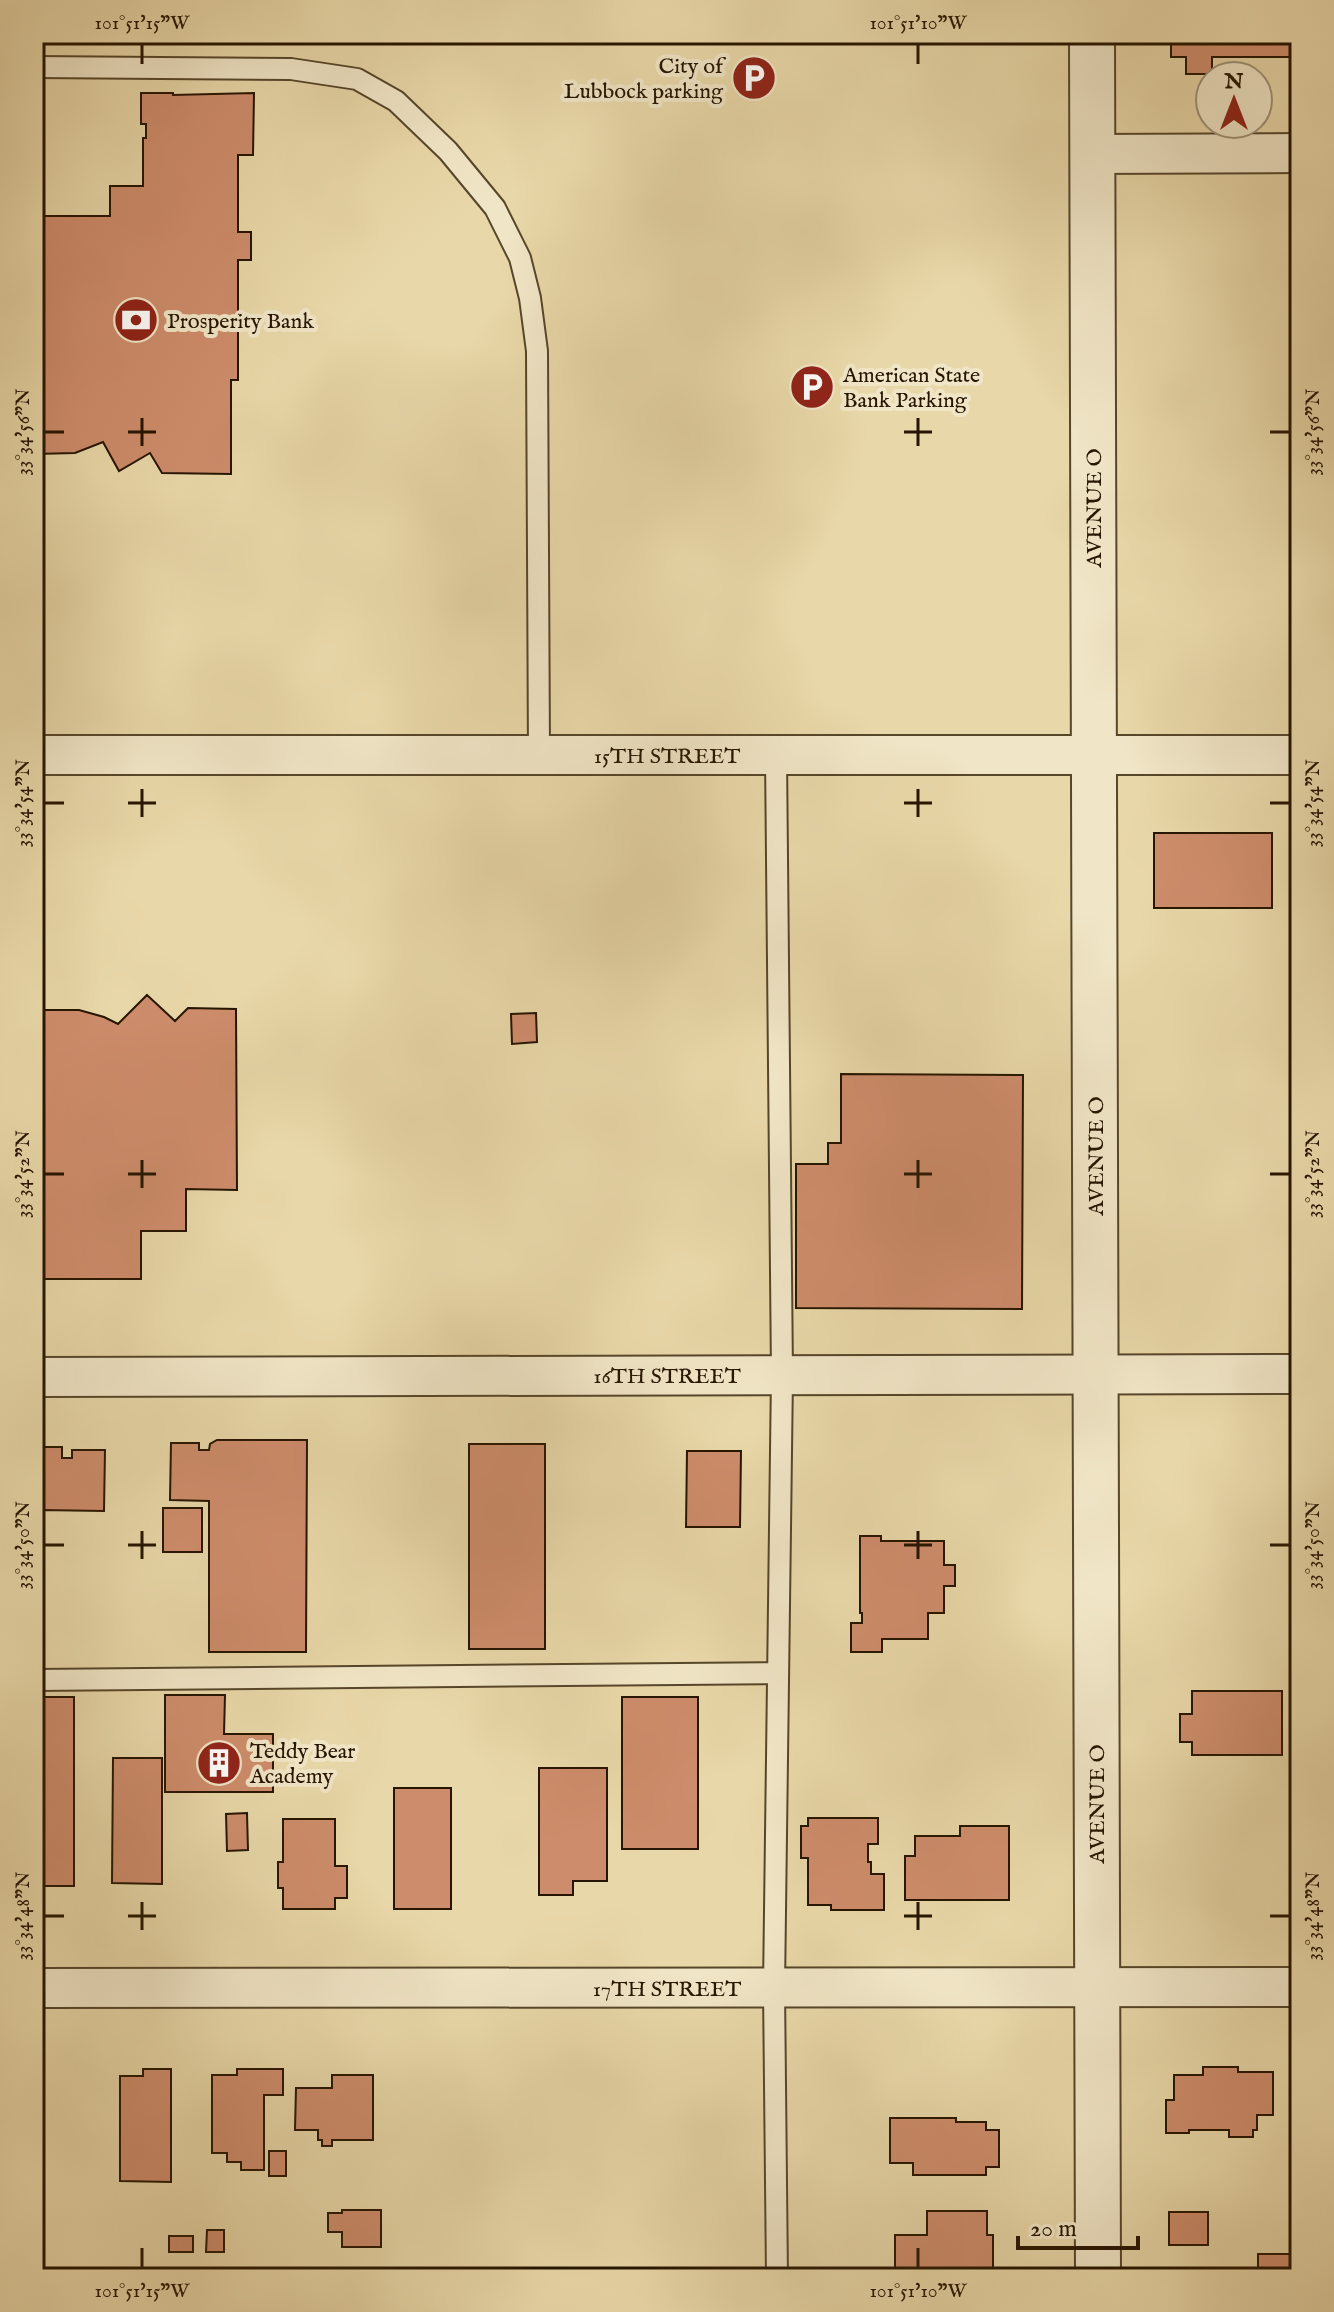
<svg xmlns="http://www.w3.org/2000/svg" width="1334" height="2312" viewBox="0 0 1334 2312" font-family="'IM FELL English',serif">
	<rect width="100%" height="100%" fill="#e8d7a8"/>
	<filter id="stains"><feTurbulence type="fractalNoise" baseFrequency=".0025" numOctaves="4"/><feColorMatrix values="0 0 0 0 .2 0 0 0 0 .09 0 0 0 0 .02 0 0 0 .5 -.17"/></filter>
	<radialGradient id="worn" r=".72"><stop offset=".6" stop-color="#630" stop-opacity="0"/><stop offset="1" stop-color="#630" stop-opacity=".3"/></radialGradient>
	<!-- building -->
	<path fill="#cd8c6b" stroke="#261500" stroke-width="2" d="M 1171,34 L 1300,34 L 1300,57 L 1212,57 L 1212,74 L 1186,74 L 1186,57 L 1171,57 Z
		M 141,93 L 173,93 L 173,95 L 254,93 L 253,155 L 238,155 L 238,232 L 251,232 L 251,260 L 238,260 L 238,380 L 231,380 L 231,474 L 162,473 L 150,453 L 119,471 L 103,442 L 75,453 L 34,454 L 34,216 L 110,216 L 110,186 L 143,186 L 143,138 L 146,138 L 146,124 L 141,124 Z
		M 1154,833 L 1272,833 L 1272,908 L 1154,908 Z
		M 147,995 L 175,1021 L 188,1008 L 236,1009 L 237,1190 L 186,1189 L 186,1231 L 141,1231 L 141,1279 L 34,1279 L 34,1010 L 79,1010 L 104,1017 L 118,1024 Z
		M 536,1013 L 537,1042 L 512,1044 L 511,1014 Z
		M 841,1074 L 1023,1075 L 1022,1309 L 796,1308 L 796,1164 L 828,1164 L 828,1143 L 841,1143 Z
		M 217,1440 L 307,1440 L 306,1652 L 209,1652 L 209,1501 L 170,1500 L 171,1443 L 199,1443 L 199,1450 L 209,1450 L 210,1444 Z
		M 469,1444 L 545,1444 L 545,1649 L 469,1649 Z
		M 34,1447 L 62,1447 L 62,1458 L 72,1458 L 72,1450 L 105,1450 L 104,1511 L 41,1510 L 38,1631 L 34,1631 Z
		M 687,1451 L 741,1451 L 740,1527 L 686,1527 Z
		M 163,1508 L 202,1508 L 202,1552 L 163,1552 Z
		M 860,1536 L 881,1536 L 881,1541 L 944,1541 L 944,1565 L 955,1565 L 955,1586 L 944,1586 L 944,1613 L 928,1613 L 928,1639 L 882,1639 L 882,1652 L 851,1652 L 851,1623 L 862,1623 L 862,1613 L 860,1613 Z
		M 1192,1691 L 1282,1691 L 1282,1755 L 1192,1755 L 1192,1742 L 1180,1742 L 1180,1714 L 1192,1714 Z
		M 165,1695 L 225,1695 L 224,1734 L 273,1734 L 273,1792 L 165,1792 Z
		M 34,1697 L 74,1697 L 74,1886 L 34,1886 Z
		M 622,1697 L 698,1697 L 698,1849 L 622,1849 Z
		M 113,1758 L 162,1758 L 162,1884 L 112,1883 Z
		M 539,1768 L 607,1768 L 607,1881 L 573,1881 L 573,1895 L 539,1895 Z
		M 394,1788 L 451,1788 L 451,1909 L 394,1909 Z
		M 247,1813 L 248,1850 L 227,1851 L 226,1814 Z
		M 808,1818 L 878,1818 L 878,1844 L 868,1844 L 868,1862 L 871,1862 L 871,1874 L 884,1874 L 884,1910 L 831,1910 L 831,1905 L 808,1905 L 808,1858 L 801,1858 L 801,1826 L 808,1826 Z
		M 283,1819 L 335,1819 L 335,1866 L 347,1866 L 347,1898 L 335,1898 L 335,1909 L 283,1909 L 283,1888 L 278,1888 L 278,1862 L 283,1862 Z
		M 960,1826 L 1009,1826 L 1009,1900 L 905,1900 L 905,1856 L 915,1856 L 915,1836 L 960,1836 Z
		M 1203,2067 L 1238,2067 L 1238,2072 L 1273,2072 L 1273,2115 L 1257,2115 L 1257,2130 L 1253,2130 L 1253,2137 L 1229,2137 L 1229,2130 L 1189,2130 L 1189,2133 L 1166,2133 L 1166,2100 L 1174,2100 L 1174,2075 L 1203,2075 Z
		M 143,2069 L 171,2069 L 171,2182 L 120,2181 L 120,2076 L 143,2076 Z
		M 237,2069 L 283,2069 L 283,2095 L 264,2095 L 264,2170 L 241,2170 L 241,2162 L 227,2162 L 227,2153 L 212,2153 L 212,2075 L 237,2075 Z
		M 332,2075 L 373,2075 L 373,2140 L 332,2140 L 332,2146 L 322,2146 L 322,2140 L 318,2140 L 318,2130 L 295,2130 L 296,2088 L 332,2088 Z
		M 890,2118 L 956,2118 L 956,2122 L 986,2122 L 986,2130 L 999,2130 L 999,2167 L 986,2167 L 986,2175 L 913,2175 L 913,2163 L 890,2163 Z
		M 269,2151 L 286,2151 L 286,2176 L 269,2176 Z
		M 1291,2168 L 1300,2168 L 1300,2210 L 1290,2210 Z
		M 342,2210 L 381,2210 L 381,2247 L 342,2247 L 342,2232 L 328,2232 L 328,2213 L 342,2213 Z
		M 927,2211 L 987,2211 L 987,2235 L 993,2235 L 993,2271 L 895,2271 L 895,2235 L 927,2235 Z
		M 1169,2212 L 1208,2212 L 1208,2245 L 1169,2245 Z
		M 207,2230 L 224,2230 L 224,2252 L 206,2252 Z
		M 169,2236 L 193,2236 L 193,2252 L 169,2252 Z
		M 1258,2254 L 1300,2254 L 1300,2278 L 1258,2278 Z"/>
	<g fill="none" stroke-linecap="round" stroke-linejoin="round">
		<!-- service casing -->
		<g stroke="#56462a" stroke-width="24">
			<path id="service" d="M 34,67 L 291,69 L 357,79 L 396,101 L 448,151 L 495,208 L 520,258 L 530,298 L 537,351 L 539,755
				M 776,755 L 782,1375 L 774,1988 L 777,2278
				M 34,1680 L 778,1673"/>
		</g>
		<!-- minor casing -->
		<g stroke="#56462a" stroke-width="42">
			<path id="minor" d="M 1092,154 L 1300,153
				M 34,755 L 1300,755
				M 34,1377 L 1300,1374
				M 34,1988 L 1300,1987"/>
		</g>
		<!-- tertiary casing -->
		<g stroke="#56462a" stroke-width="48">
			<path id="tertiary" d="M 1092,34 L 1098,2278"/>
		</g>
		<!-- service -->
		<use href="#service" stroke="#f0e5c6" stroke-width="20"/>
		<!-- minor -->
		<use href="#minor" stroke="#f0e5c6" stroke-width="38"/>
		<!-- tertiary -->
		<use href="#tertiary" stroke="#f0e5c6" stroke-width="44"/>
	</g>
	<!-- ticks -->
	<path fill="none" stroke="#261500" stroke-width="3" d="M 142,44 L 142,64M 918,44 L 918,64M 142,418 L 142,446M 918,418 L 918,446M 44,432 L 64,432M 128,432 L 156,432M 904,432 L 932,432M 1270,432 L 1290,432M 142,789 L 142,817M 918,789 L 918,817M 44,803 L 64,803M 128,803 L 156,803M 904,803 L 932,803M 1270,803 L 1290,803M 142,1160 L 142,1188M 918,1160 L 918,1188M 44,1174 L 64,1174M 128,1174 L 156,1174M 904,1174 L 932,1174M 1270,1174 L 1290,1174M 142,1531 L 142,1559M 918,1531 L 918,1559M 44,1545 L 64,1545M 128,1545 L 156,1545M 904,1545 L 932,1545M 1270,1545 L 1290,1545M 142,1902 L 142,1930M 918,1902 L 918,1930M 44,1916 L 64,1916M 128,1916 L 156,1916M 904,1916 L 932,1916M 1270,1916 L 1290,1916M 142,2248 L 142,2268M 918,2248 L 918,2268"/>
	<!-- icons -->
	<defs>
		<g id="parking-disc" transform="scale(2.3)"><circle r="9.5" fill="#8f2418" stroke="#f0e5c6"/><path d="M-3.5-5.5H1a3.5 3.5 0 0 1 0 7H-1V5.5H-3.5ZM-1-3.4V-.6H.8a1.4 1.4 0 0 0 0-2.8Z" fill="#fff"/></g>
		<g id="bank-disc" transform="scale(2.3)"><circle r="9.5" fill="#8f2418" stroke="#f0e5c6"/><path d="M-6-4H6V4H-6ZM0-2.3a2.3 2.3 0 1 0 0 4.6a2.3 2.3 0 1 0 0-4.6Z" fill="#fff"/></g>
		<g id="building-disc" transform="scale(2.3)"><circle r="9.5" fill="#8f2418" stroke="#f0e5c6"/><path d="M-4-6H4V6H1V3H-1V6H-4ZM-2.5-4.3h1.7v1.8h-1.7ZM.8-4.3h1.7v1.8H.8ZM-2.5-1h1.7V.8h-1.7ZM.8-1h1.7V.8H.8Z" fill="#fff"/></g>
	</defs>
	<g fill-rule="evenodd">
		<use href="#parking-disc" x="754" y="78"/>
		<use href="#bank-disc" x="136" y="320"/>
		<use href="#parking-disc" x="812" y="387"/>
		<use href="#building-disc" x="219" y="1763"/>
	</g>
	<g text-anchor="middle" stroke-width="8" stroke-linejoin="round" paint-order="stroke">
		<!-- poi labels -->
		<g font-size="22" fill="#261500" stroke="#f0e5c6" text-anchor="start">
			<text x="723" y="73" text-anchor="end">City of<tspan x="723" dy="25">Lubbock parking</tspan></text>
			<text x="167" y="328">Prosperity Bank</text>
			<text x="843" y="382">American State<tspan x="843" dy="25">Bank Parking</tspan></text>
			<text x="250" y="1758">Teddy Bear<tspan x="250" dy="25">Academy</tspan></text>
		</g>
		<!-- street labels -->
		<g font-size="22" fill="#261500" stroke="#f0e5c6">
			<text transform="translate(1093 508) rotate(-90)" y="8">AVENUE O</text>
			<text x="667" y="763">15TH STREET</text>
			<text transform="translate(1095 1156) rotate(-90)" y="8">AVENUE O</text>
			<text x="667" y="1383">16TH STREET</text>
			<text transform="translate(1096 1804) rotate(-90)" y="8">AVENUE O</text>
			<text x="667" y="1996">17TH STREET</text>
		</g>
	</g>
	<!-- margin -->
	<rect width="1334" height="2312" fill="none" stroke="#e8d7a8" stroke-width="88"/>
	<!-- north arrow -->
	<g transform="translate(1234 100)"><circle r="38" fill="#f0e5c6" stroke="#9f9277" stroke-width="2"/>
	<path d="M0-6L14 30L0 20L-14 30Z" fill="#8f2418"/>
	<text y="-12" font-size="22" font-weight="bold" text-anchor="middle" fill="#261500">N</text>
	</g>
	<!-- scale -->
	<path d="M1018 2236v12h120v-12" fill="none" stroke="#261500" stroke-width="4"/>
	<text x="1030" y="2236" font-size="24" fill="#261500" stroke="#f0e5c6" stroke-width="6" paint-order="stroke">20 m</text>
	<rect x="44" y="44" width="1246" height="2224" fill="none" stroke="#261500" stroke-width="3"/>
	<g font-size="20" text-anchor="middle" fill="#261500">
		<text x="142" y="29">101°51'15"W</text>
		<text x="918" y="29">101°51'10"W</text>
		<text transform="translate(22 432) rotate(-90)" y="7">33°34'56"N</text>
		<text transform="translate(1312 432) rotate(-90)" y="7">33°34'56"N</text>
		<text transform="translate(22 803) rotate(-90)" y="7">33°34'54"N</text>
		<text transform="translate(1312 803) rotate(-90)" y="7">33°34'54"N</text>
		<text transform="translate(22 1174) rotate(-90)" y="7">33°34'52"N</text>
		<text transform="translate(1312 1174) rotate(-90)" y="7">33°34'52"N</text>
		<text transform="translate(22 1545) rotate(-90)" y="7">33°34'50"N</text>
		<text transform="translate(1312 1545) rotate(-90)" y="7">33°34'50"N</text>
		<text transform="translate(22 1916) rotate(-90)" y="7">33°34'48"N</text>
		<text transform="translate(1312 1916) rotate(-90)" y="7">33°34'48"N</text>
		<text x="142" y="2297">101°51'15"W</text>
		<text x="918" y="2297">101°51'10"W</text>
	</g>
	<rect width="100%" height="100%" filter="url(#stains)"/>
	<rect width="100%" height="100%" fill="url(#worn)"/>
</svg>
